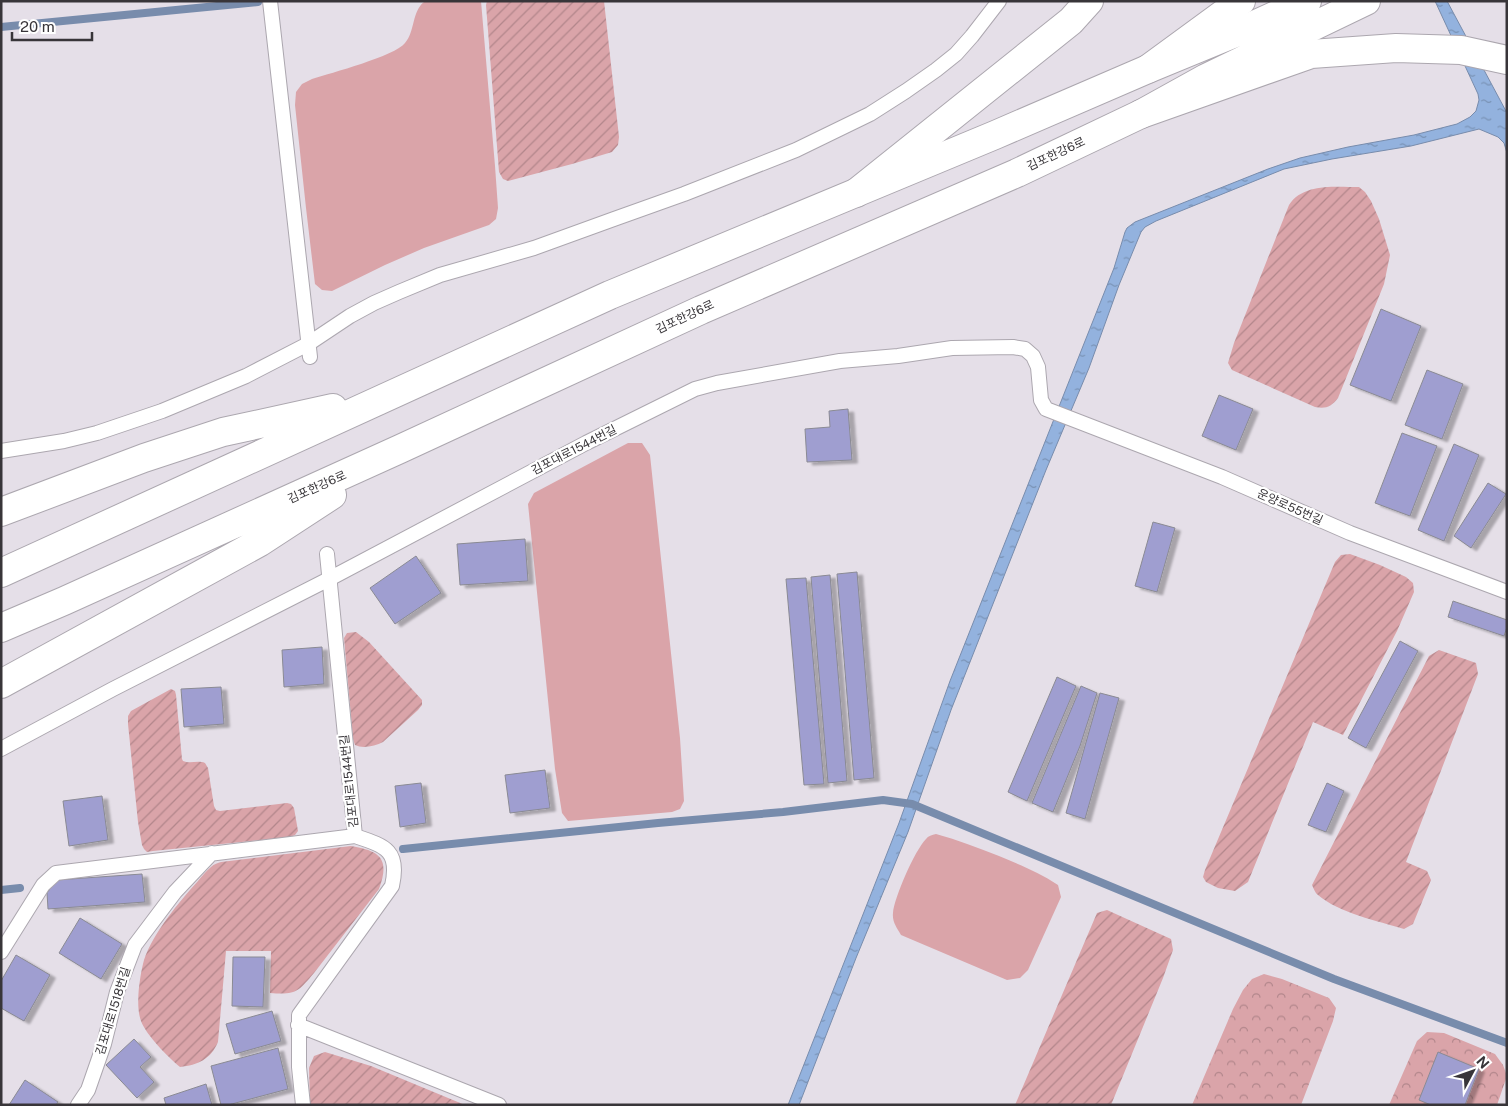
<svg xmlns="http://www.w3.org/2000/svg" width="1508" height="1106" viewBox="0 0 1508 1106" font-family="'Public Sans','Noto Sans KR',sans-serif">
	<defs>
		<pattern id="forest-crowns" width="20" height="18" patternUnits="userSpaceOnUse" patternTransform="scale(1.25)"><rect width="20" height="18" fill="#daa4a9"/><path d="M2 6a3 3 0 1 1 6 0M12 15a3 3 0 1 1 6 0" fill="none" stroke="#b2868b"/></pattern>
		<pattern id="garden-furrows" width="10" height="10" patternUnits="userSpaceOnUse" patternTransform="scale(1.25)"><rect width="10" height="10" fill="#daa4a9"/><path d="M-1 1l2-2M0 10L10 0M9 11l2-2" fill="none" stroke="#b2868b"/></pattern>
		<pattern id="water-ripples" width="26" height="14" patternUnits="userSpaceOnUse" patternTransform="scale(1.25)"><rect width="26" height="14" fill="#93b2de"/><path d="M2 4q2-2 4 0t4 0M15 11q2-2 4 0t4 0" fill="none" stroke="#7992b5"/></pattern>
		<filter id="shadow"><feDropShadow dx="5.5" dy="3" stdDeviation="1" flood-color="#0004"/></filter>
	</defs>
	<rect width="100%" height="100%" fill="#e5dfe8"/>
	<!-- grass -->
	<path fill="#daa4a9" d="M 481,1 L 495,166 L 498,208 L 496,219 L 489,225 L 424,248 L 385,265 L 332,291 L 322,290 L 315,284 L 306,208 L 295,105 L 296,92 L 302,84 L 312,79 C 331,73 395,56 405,43 C 415,32 412,11 424,2 Z
		M 628,443 L 642,443 L 650,455 L 680,738 L 684,801 L 680,809 L 672,812 L 568,821 L 562,813 L 555,769 L 528,504 L 534,493 Z
		M 936,834 C 958,840 978,848 999,856 C 1020,865 1039,872 1058,885 L 1061,897 L 1028,970 L 1020,978 L 1007,980 L 901,935 C 897,928 892,922 893,913 C 894,898 915,850 926,839 C 928,836 932,835 936,834 Z"/>
	<!-- forest -->
	<path fill="url(#forest-crowns)" d="M 1264,974 L 1282,979 L 1329,998 L 1336,1008 L 1333,1021 L 1301,1105 L 1192,1105 L 1233,1009 L 1243,990 L 1252,979 Z
		M 1427,1032 L 1444,1033 L 1495,1054 L 1503,1065 L 1507,1076 L 1497,1105 L 1389,1105 L 1417,1041 Z"/>
	<!-- garden -->
	<path fill="url(#garden-furrows)" d="M 487,1 L 604,1 L 619,137 L 618,145 L 612,152 L 572,164 L 508,181 L 503,179 L 499,172 L 486,5 Z
		M 1359,187 L 1365,192 L 1371,201 L 1379,219 L 1390,255 L 1384,284 L 1338,398 C 1331,407 1326,409 1315,407 L 1232,370 L 1228,363 L 1234,343 L 1289,205 C 1303,183 1335,187 1359,187 Z
		M 1350,554 L 1380,565 L 1406,577 L 1413,583 L 1414,592 L 1397,631 L 1343,735 L 1313,722 L 1248,882 L 1235,891 L 1218,888 L 1206,882 L 1203,877 L 1205,870 L 1335,562 L 1341,555 Z
		M 356,632 L 369,642 L 422,700 L 422,705 L 418,710 L 383,742 C 375,746 363,749 355,745 L 353,739 L 344,638 L 347,633 Z
		M 1439,650 L 1476,663 L 1478,674 L 1406,862 L 1427,871 L 1431,880 L 1413,924 L 1404,929 C 1378,921 1339,913 1318,895 C 1315,893 1314,889 1312,885 L 1429,656 Z
		M 171,689 L 175,691 L 176,695 L 182,759 L 183,761 C 190,764 198,760 205,763 L 208,768 L 214,806 L 216,810 L 220,811 L 287,803 L 291,804 L 294,808 L 298,831 L 295,835 L 290,837 L 153,851 L 147,852 L 144,849 L 142,845 L 138,822 L 128,724 L 128,716 L 131,711 Z
		M 351,846 C 381,851 390,859 379,889 L 314,973 C 298,992 296,995 270,993 L 271,951 L 226,951 L 218,1042 C 211,1059 198,1065 180,1067 C 168,1057 146,1035 141,1021 C 135,1005 140,975 144,960 C 153,933 179,902 198,881 C 202,876 206,871 211,867 C 214,864 218,863 221,862 Z
		M 1107,910 L 1171,939 L 1173,950 L 1163,978 L 1111,1105 L 1015,1105 L 1097,913 Z
		M 325,1052 L 371,1066 L 465,1105 L 310,1105 L 309,1068 L 314,1056 Z"/>
	<!-- water -->
	<path fill="url(#water-ripples)" stroke="#788cac" d="M 1435,1 L 1447,1 L 1507,113 L 1507,153 L 1504,143 L 1498,137 L 1479,129 L 1411,146 L 1332,159 L 1284,169 L 1156,221 L 1145,227 L 1141,232 L 1119,285 L 1089,368 L 1046,470 L 951,710 L 908,832 L 856,958 L 799,1105 L 788,1105 L 899,823 L 950,681 L 1114,268 L 1125,232 L 1127,228 L 1135,222 L 1268,169 L 1300,158 L 1348,147 L 1414,135 L 1457,124 L 1470,117 L 1476,111 L 1479,100 L 1478,94 Z"/>
	<g fill="none" stroke-linecap="round" stroke-linejoin="round">
		<!-- stream -->
		<path stroke="#788cac" stroke-width="8" d="M 1,27 L 258,2
			M 403,849 L 658,823 L 783,812 L 883,800 L 912,804 L 1334,979 L 1507,1043
			M 1,890 L 20,888"/>
	</g>
	<!-- building -->
	<path fill="#9f9ed0" stroke="#8a8a93" filter="url(#shadow)" d="M 1381,309 L 1421,326 L 1391,401 L 1350,385 Z
		M 1427,370 L 1463,384 L 1442,439 L 1405,425 Z
		M 1219,395 L 1253,409 L 1236,450 L 1202,436 Z
		M 848,409 L 852,460 L 807,462 L 805,429 L 830,427 L 829,411 Z
		M 1402,433 L 1437,446 L 1410,516 L 1375,503 Z
		M 1454,444 L 1479,455 L 1444,541 L 1418,530 Z
		M 1488,483 L 1506,494 L 1471,548 L 1454,536 Z
		M 1153,522 L 1175,528 L 1157,592 L 1135,586 Z
		M 525,539 L 528,581 L 460,585 L 457,544 Z
		M 416,556 L 441,593 L 395,624 L 370,588 Z
		M 857,572 L 874,778 L 854,780 L 837,574 Z
		M 830,575 L 847,781 L 828,783 L 811,577 Z
		M 806,578 L 824,784 L 804,785 L 786,579 Z
		M 1453,601 L 1507,620 L 1507,627 L 1504,636 L 1448,617 Z
		M 1400,641 L 1418,651 L 1366,748 L 1348,738 Z
		M 322,647 L 324,684 L 284,687 L 282,650 Z
		M 1057,677 L 1076,686 L 1027,801 L 1008,792 Z
		M 1081,686 L 1097,693 L 1080,746 L 1053,812 L 1032,803 Z
		M 221,687 L 224,724 L 184,727 L 181,689 Z
		M 1100,693 L 1119,698 L 1085,819 L 1066,813 Z
		M 545,770 L 550,808 L 510,813 L 505,775 Z
		M 421,783 L 426,823 L 400,827 L 395,786 Z
		M 1327,783 L 1344,791 L 1326,832 L 1308,825 Z
		M 102,796 L 108,840 L 69,846 L 63,801 Z
		M 142,874 L 145,902 L 48,909 L 47,893 L 56,880 Z
		M 80,918 L 122,944 L 101,979 L 59,953 Z
		M 16,955 L 50,975 L 24,1021 L 1,1008 L 1,981 Z
		M 233,957 L 265,957 L 263,1007 L 232,1006 Z
		M 272,1011 L 281,1041 L 235,1054 L 226,1024 Z
		M 134,1039 L 151,1057 L 140,1067 L 154,1082 L 137,1098 L 106,1065 Z
		M 278,1048 L 288,1089 L 228,1105 L 221,1105 L 211,1066 Z
		M 1438,1052 L 1479,1069 L 1465,1105 L 1431,1105 L 1419,1100 Z
		M 25,1080 L 58,1102 L 56,1105 L 9,1105 Z
		M 206,1084 L 212,1105 L 166,1105 L 164,1098 Z"/>
	<g fill="none" stroke-linecap="round" stroke-linejoin="round">
		<!-- lane casing -->
		<g stroke="#aca7af" stroke-width="16">
			<path id="lane" d="M 270,1 L 310,357
				M 1,451 L 64,441 L 97,433 L 162,411 L 246,376 L 308,344 L 350,316 L 374,303 L 399,292 L 440,275 L 534,248 L 614,219 L 684,194 L 796,150 L 870,114 L 906,91 L 936,70 L 956,54 L 972,36 L 999,1
				M 327,554 L 355,836
				M 1,749 L 113,689 L 329,579 L 586,443 L 695,389 L 717,383 L 840,361 L 898,356 L 952,348 L 1013,347 L 1025,349 L 1033,356 L 1038,367 L 1041,400 L 1046,409 L 1222,477 L 1350,533 L 1507,592
				M 1,952 L 43,885 L 56,873 L 355,836 C 385,846 400,850 392,886 L 299,1015 L 299,1067 L 303,1105
				M 298,1025 L 499,1105
				M 78,1105 L 88,1090 L 104,1044 L 117,992 L 135,945 L 175,892 L 212,853"/>
		</g>
		<!-- secondary casing -->
		<g stroke="#aca7af" stroke-width="30">
			<path id="secondary" d="M 1,512 L 144,458 L 223,432 L 333,408
				M 1,573 L 610,295 L 995,135 L 1148,69 L 1252,26 L 1307,1
				M 1,628 L 64,601 L 400,449 L 701,310 L 1017,173 L 1141,114 L 1206,78 L 1366,1
				M 1,684 L 260,542 L 332,495"/>
		</g>
		<!-- highway casing -->
		<g stroke="#aca7af" stroke-width="30">
			<path id="highway" d="M 1148,69 L 1241,1
				M 1141,114 L 1311,54 L 1396,48 L 1461,50 L 1507,60
				M 856,193 L 1071,21 L 1089,1"/>
		</g>
		<!-- lane -->
		<use href="#lane" stroke="#fff" stroke-width="14"/>
		<!-- secondary -->
		<use href="#secondary" stroke="#fff" stroke-width="28"/>
		<!-- highway -->
		<use href="#highway" stroke="#fff" stroke-width="28"/>
	</g>
	<g text-anchor="middle" stroke-width="4.5" stroke-linejoin="round" paint-order="stroke">
		<!-- street labels -->
		<g font-size="12" fill="#383539" stroke="#fff">
			<text transform="translate(1056 154) rotate(-25)" y="4">김포한강6로</text>
			<text transform="translate(685 317) rotate(-25)" y="4">김포한강6로</text>
			<text transform="translate(574 450) rotate(-27)" y="4">김포대로1544번길</text>
			<text transform="translate(317 487) rotate(-24)" y="4">김포한강6로</text>
			<text transform="translate(1290 507) rotate(24)" y="4">운양로55번길</text>
			<text transform="translate(349 781) rotate(-96)" y="4">김포대로1544번길</text>
			<text transform="translate(113 1011) rotate(-73)" y="4">김포대로1518번길</text>
		</g>
	</g>
	<!-- border -->
	<rect width="1508" height="1106" fill="none" stroke="#383539" stroke-width="5"/>
	<!-- north arrow -->
	<g transform="translate(1473 1071) rotate(49)" stroke="#ffffff" stroke-width="4" paint-order="stroke">
	<path d="M0-4L9 19L0 12L-9 19Z" fill="#383539"/>
	<text y="-8" font-size="14" font-weight="bold" text-anchor="middle" fill="#383539">N</text>
	</g>
	<!-- scale -->
	<path d="M12 32v8h80v-8" fill="none" stroke="#383539" stroke-width="2.5"/>
	<text x="20" y="32" font-size="15" fill="#383539" stroke="#ffffff" stroke-width="4" paint-order="stroke">20 m</text>
</svg>
